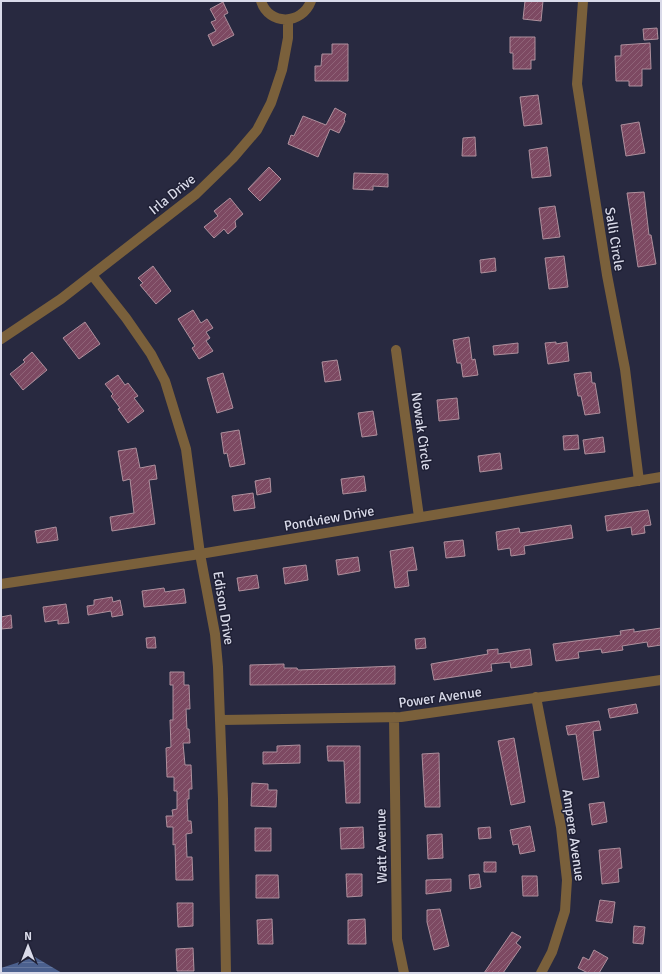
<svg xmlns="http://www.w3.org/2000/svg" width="662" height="974" viewBox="0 0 662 974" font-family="Signika,sans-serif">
	<defs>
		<pattern id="water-rules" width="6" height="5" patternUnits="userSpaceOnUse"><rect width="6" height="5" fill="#4b608e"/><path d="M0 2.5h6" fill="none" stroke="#64769e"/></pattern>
		<pattern id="building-hatch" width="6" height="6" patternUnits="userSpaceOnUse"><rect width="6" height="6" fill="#7d4962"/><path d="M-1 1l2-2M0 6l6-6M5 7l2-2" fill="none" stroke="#8f6378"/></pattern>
	</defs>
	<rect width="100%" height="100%" fill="#282940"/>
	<!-- water -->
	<path fill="url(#water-rules)" d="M 35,957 L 62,973 L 1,973 L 1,968 Z"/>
	<!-- building -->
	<path fill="url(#building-hatch)" stroke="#ae909d" d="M 525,1 L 543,1 L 541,21 L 523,19 Z
		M 223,2 L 228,13 L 224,15 L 234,35 L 213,46 L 208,35 L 216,31 L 211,22 L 216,20 L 210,9 Z
		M 657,28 L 658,39 L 644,40 L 643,29 Z
		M 510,37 L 535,37 L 535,60 L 531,60 L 531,69 L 513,69 L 513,53 L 510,53 Z
		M 650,43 L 651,69 L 642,69 L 642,86 L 629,86 L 629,81 L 616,81 L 615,56 L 621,56 L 621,45 Z
		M 332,44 L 348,44 L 348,81 L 315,81 L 315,66 L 321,66 L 322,54 L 332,54 Z
		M 538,95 L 542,124 L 524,126 L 520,97 Z
		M 335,108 L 346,114 L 344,120 L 345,121 L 339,133 L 330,129 L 318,157 L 288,144 L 291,135 L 294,136 L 303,116 L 326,125 Z
		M 639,122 L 645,153 L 626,156 L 621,125 Z
		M 475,137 L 476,156 L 462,156 L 463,138 Z
		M 547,147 L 551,176 L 532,178 L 529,150 Z
		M 269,167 L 281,179 L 260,201 L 248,189 Z
		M 354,173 L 388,174 L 388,187 L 373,186 L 373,190 L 353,189 Z
		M 644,192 L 649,235 L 651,235 L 656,264 L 638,267 L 627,193 Z
		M 230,198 L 243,214 L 235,221 L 236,227 L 228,234 L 224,229 L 214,238 L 204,227 L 218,216 L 214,211 Z
		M 555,206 L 560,237 L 543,239 L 539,208 Z
		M 564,256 L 568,287 L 549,289 L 545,258 Z
		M 495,258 L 496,271 L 481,273 L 480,260 Z
		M 153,266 L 171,291 L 156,304 L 140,285 L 143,283 L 138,278 Z
		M 193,310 L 201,323 L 207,319 L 213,328 L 206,332 L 210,338 L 206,341 L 213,351 L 199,359 L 192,348 L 195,346 L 178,319 Z
		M 85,322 L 100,344 L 79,359 L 63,338 Z
		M 469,337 L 472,360 L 475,359 L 478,375 L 463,377 L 461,363 L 457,363 L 453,340 Z
		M 556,342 L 556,344 L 567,342 L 569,361 L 548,364 L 545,343 Z
		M 518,343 L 518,353 L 494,355 L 493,346 Z
		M 32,352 L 47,370 L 23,390 L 10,374 L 25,362 L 23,360 Z
		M 337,360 L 341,380 L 325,382 L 322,362 Z
		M 591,372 L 592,383 L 595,383 L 600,413 L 585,415 L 581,396 L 578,396 L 574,374 Z
		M 223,373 L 233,408 L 217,413 L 207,378 Z
		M 118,375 L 125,385 L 128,383 L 138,396 L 134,398 L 144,411 L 128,423 L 118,409 L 120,408 L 111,396 L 113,394 L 105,384 Z
		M 457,398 L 459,419 L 439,421 L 437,400 Z
		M 373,411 L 377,435 L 362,437 L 358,413 Z
		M 239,430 L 245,464 L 230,467 L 227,453 L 224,454 L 221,433 Z
		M 578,435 L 579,449 L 564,450 L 563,436 Z
		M 603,437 L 605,452 L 585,454 L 583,440 Z
		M 136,448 L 140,468 L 155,465 L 157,479 L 149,480 L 155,524 L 112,531 L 110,517 L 134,513 L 130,479 L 123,481 L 118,451 Z
		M 500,453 L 502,469 L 480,472 L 478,456 Z
		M 364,476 L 366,491 L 343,494 L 341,479 Z
		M 270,478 L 271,492 L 257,495 L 255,481 Z
		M 253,493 L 255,508 L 234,511 L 232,496 Z
		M 648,510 L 651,525 L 644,526 L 645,533 L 632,535 L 631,527 L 607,531 L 605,516 Z
		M 571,525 L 573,538 L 524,546 L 525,554 L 511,556 L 510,548 L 498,550 L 496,532 L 519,528 L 520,533 Z
		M 56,527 L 58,540 L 37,543 L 35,531 Z
		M 463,540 L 465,556 L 446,558 L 444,542 Z
		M 413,547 L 417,570 L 407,571 L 409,586 L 395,588 L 390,551 Z
		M 358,557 L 360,571 L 338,575 L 336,560 Z
		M 306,565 L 308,580 L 285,584 L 283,568 Z
		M 257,575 L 259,588 L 239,591 L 237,578 Z
		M 164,588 L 165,592 L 184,589 L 186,603 L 144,607 L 142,591 Z
		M 112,597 L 113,602 L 120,600 L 123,615 L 112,617 L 111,611 L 88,615 L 87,606 L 94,605 L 94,600 Z
		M 66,604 L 69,623 L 58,624 L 58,620 L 45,622 L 43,607 Z
		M 11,615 L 12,628 L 1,629 L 1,617 Z
		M 661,628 L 661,645 L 648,647 L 647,642 L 622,646 L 623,650 L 602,653 L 601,649 L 578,652 L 579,658 L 556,661 L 553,644 L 621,635 L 620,631 L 634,629 L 634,632 Z
		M 155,637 L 156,648 L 147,648 L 146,638 Z
		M 425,638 L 426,648 L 416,649 L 415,639 Z
		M 498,649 L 498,654 L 530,649 L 532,665 L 511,668 L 510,662 L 491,664 L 492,671 L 434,680 L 431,664 L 488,654 L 487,650 Z
		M 284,664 L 284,668 L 297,668 L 298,670 L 395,666 L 395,684 L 250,685 L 250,665 Z
		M 170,672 L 184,672 L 184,685 L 189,685 L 190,709 L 186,709 L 187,729 L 189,729 L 190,743 L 183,743 L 185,765 L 191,765 L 192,789 L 189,789 L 189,799 L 187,799 L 188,821 L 191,821 L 192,833 L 186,834 L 187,857 L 192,857 L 193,880 L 176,880 L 175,844 L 173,845 L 173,827 L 167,827 L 166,816 L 173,816 L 172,810 L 177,809 L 177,791 L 174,791 L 174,777 L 167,777 L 166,748 L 171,747 L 170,720 L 173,720 L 173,685 L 170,685 Z
		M 636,704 L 638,713 L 610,718 L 608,709 Z
		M 599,721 L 601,730 L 593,731 L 599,777 L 583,780 L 576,734 L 568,735 L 566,726 Z
		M 514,738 L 525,802 L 511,805 L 498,741 Z
		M 300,745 L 300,763 L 263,764 L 263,752 L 277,752 L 277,746 Z
		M 327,746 L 360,746 L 360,803 L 346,803 L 344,761 L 328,761 Z
		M 439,753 L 440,807 L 425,807 L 422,754 Z
		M 252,783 L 268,784 L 268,790 L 277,790 L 276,807 L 251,806 Z
		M 604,802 L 607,822 L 592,825 L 589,804 Z
		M 530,826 L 535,851 L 520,854 L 518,844 L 513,845 L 510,830 Z
		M 363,827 L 364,848 L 341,849 L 340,828 Z
		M 490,827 L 491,838 L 479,839 L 478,828 Z
		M 255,828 L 271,828 L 271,851 L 255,851 Z
		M 442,834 L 443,858 L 428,859 L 427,835 Z
		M 620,848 L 622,868 L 618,869 L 619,882 L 602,884 L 599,850 Z
		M 484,862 L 496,862 L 496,872 L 484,872 Z
		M 346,874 L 362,874 L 362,896 L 347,897 Z
		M 479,874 L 481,887 L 470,889 L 469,875 Z
		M 256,875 L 278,875 L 279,898 L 256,898 Z
		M 522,876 L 537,876 L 538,896 L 523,896 Z
		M 451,879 L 451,891 L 426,894 L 426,880 Z
		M 600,900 L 615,902 L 612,923 L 596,921 Z
		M 177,903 L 193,903 L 193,926 L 178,927 Z
		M 440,909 L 449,946 L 434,950 L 427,922 L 427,910 Z
		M 272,919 L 273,944 L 258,944 L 257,920 Z
		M 365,919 L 366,944 L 348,944 L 348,920 Z
		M 634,926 L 645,927 L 643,944 L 633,943 Z
		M 512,932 L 521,937 L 516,943 L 521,947 L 503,973 L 484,973 Z
		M 193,948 L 194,971 L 177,971 L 176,949 Z
		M 594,950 L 608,958 L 599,973 L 588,973 L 578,968 L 583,957 L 589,960 Z"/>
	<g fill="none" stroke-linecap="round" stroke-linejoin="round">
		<!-- street -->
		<path stroke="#7a603b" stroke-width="10" d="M 261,1 C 269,26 302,25 311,1
			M 583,1 L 577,84 L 607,275 L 625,369 L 639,481
			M 92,275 L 126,318 L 151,354 L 165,381 L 186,449 L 200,554 L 215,634 L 218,667 L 223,799 L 226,973
			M 1,339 L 61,299 L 196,194 L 233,158 L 257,130 L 271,103 L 282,70 L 288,38 L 288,20
			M 396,350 L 419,517
			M 1,584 L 200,554 L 661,477
			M 536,697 L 561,827 L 567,880 L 565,911 L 552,952 L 541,973
			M 394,717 L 397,939 L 404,973
			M 221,720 L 401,717 L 661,680"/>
	</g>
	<g text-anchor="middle" stroke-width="3" stroke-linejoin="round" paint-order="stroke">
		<!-- street labels -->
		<g font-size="14" fill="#d9dae9" stroke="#1f2035">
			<text transform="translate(172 194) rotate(-39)" y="5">Irla Drive</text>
			<text transform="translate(615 239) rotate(81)" y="5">Salli Circle</text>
			<text transform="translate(422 431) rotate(82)" y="5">Nowak Circle</text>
			<text transform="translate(329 518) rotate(-10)" y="5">Pondview Drive</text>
			<text transform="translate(224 608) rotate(81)" y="5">Edison Drive</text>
			<text transform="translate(440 697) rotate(-8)" y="5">Power Avenue</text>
			<text transform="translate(574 835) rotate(82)" y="5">Ampere Avenue</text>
			<text transform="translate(381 846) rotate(-91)" y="5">Watt Avenue</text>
		</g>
	</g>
	<!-- border -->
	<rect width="662" height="974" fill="none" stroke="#d9dae9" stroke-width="4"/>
	<!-- north arrow -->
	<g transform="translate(28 946)" stroke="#1f2035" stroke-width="3" paint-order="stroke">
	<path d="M0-3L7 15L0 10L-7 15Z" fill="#d9dae9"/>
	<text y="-6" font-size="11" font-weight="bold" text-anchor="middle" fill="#d9dae9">N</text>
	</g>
</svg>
